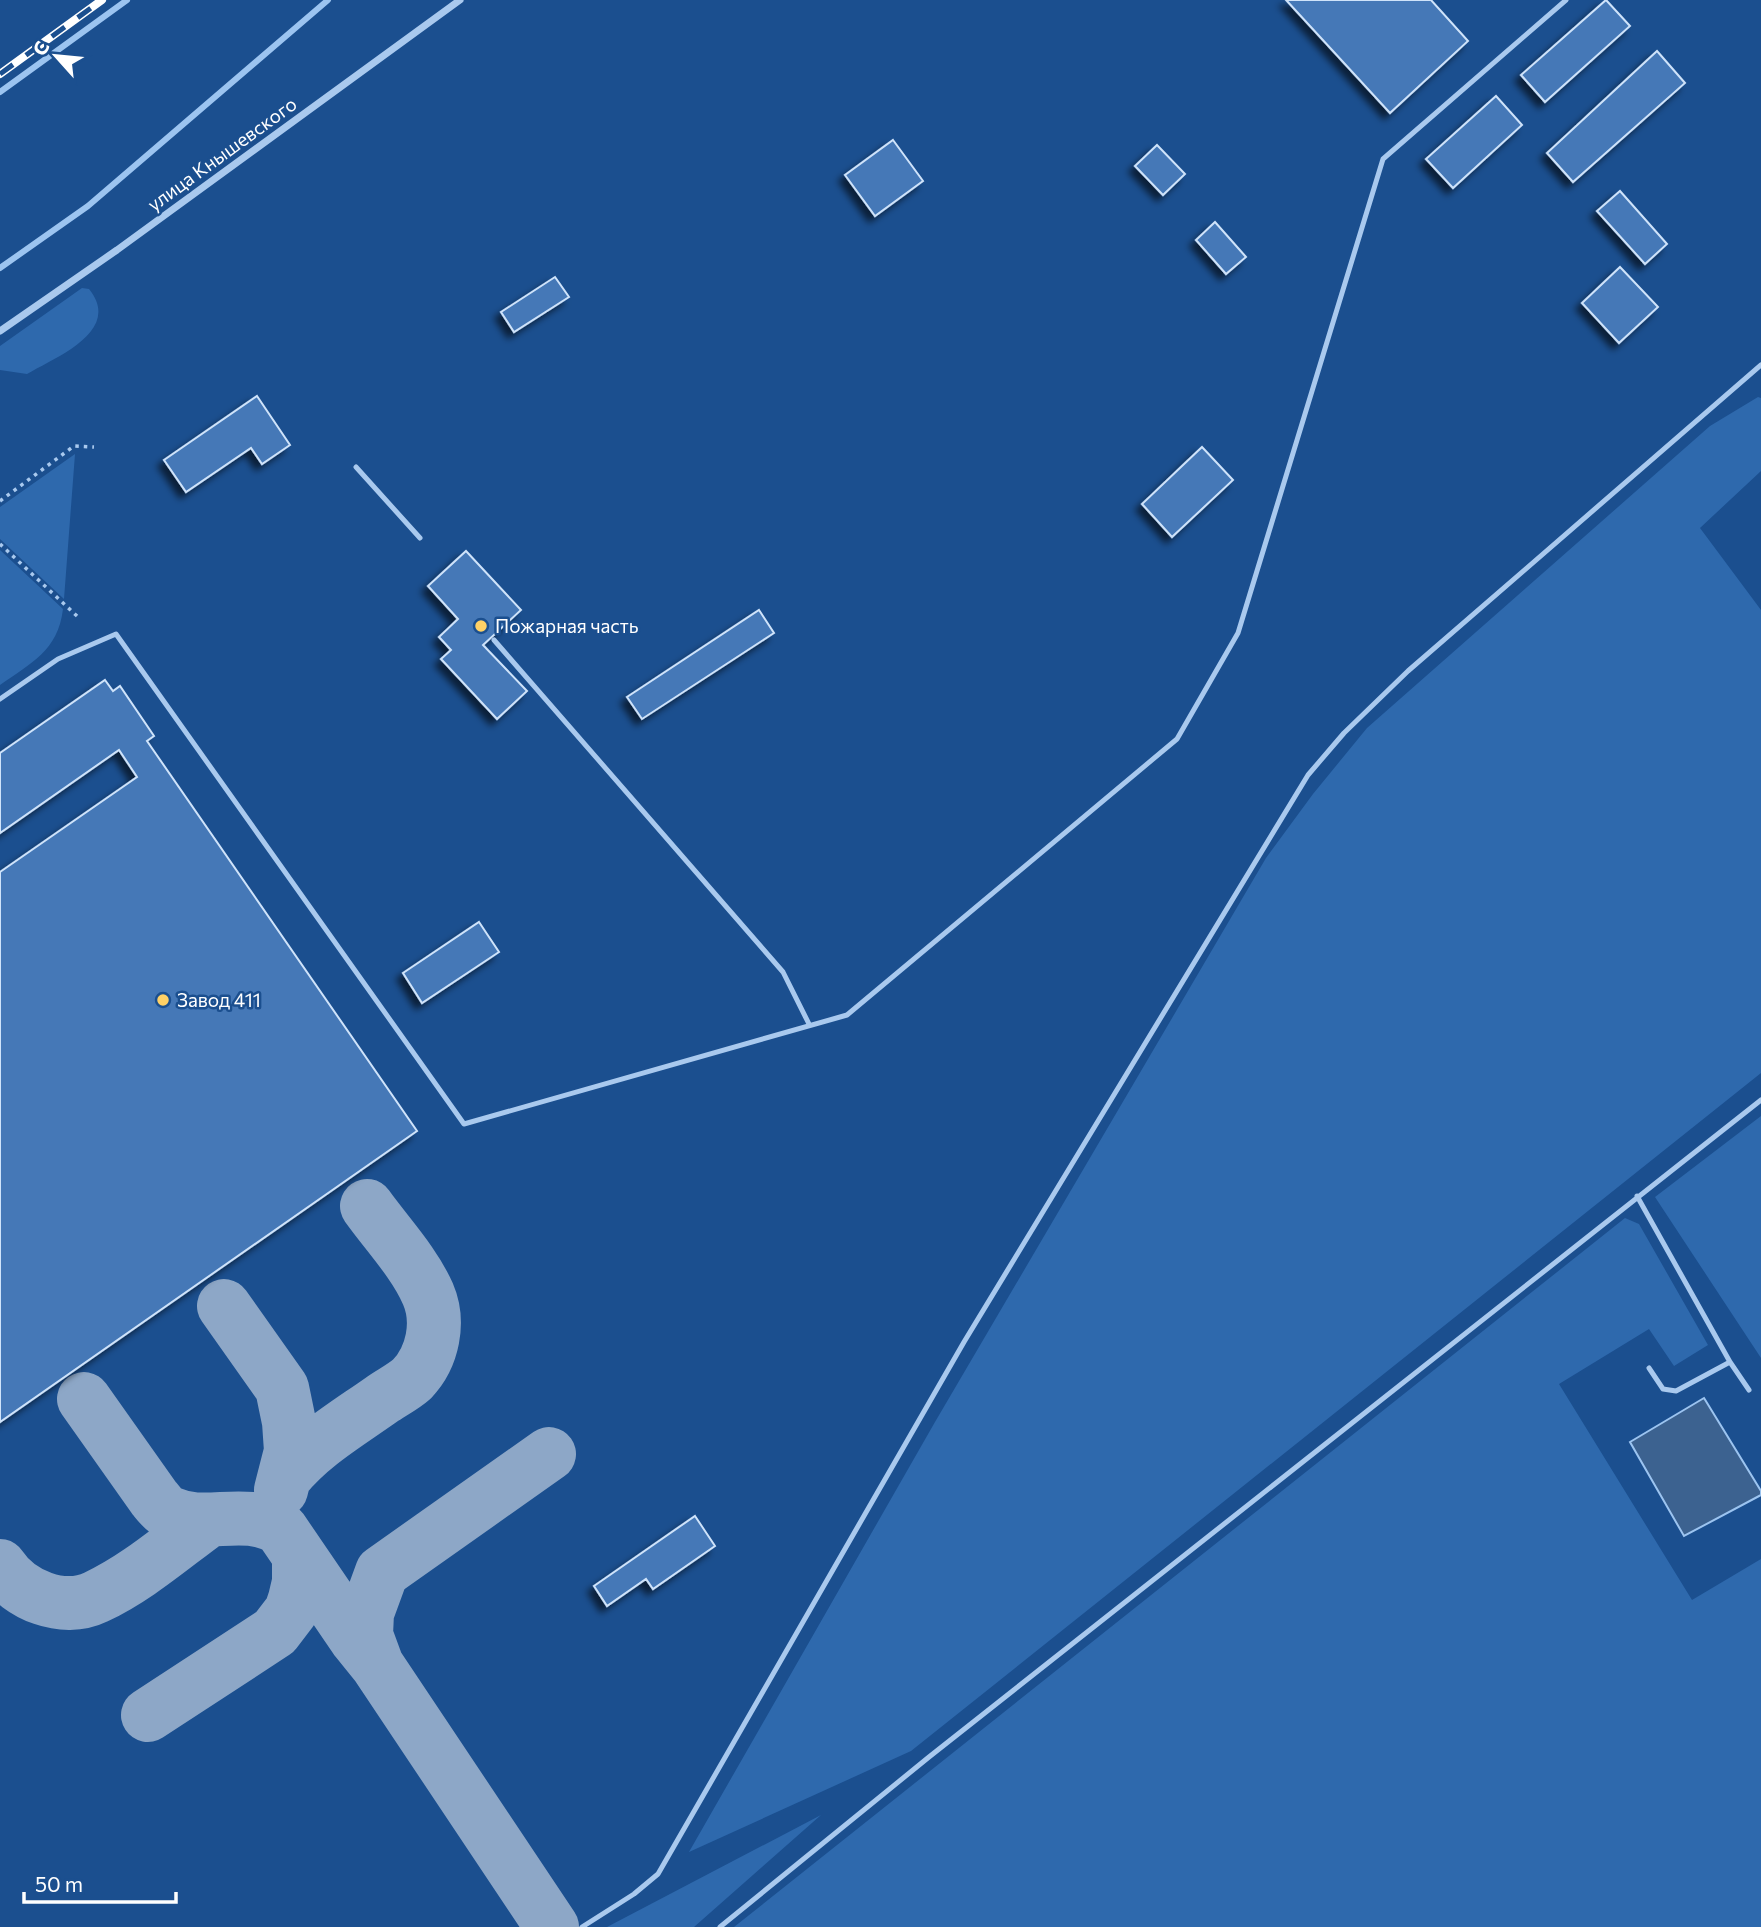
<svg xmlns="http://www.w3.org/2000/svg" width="1761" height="1927" viewBox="0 0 1761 1927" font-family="Commissioner,sans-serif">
	<defs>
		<filter id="shadow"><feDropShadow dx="-6" dy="6" stdDeviation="3.5" flood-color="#0009"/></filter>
	</defs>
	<rect width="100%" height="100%" fill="#1b4f8f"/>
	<!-- green -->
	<path fill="#2e69ad" d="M 82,288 L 89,289 C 123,331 56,357 27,374 L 0,370 L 0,346 Z
		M 1758,397 L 1761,398 L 1761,471 L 1700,528 L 1761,610 L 1761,1073 L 911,1751 L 689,1852 L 935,1422 L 1266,858 L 1313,794 L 1367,728 L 1710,426 Z
		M 75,454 L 64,599 L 0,539 L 0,507 Z
		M 0,550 L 63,609 C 58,651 31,663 0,685 Z
		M 1761,1116 L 1761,1358 L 1655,1197 Z
		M 1625,1218 L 1639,1224 L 1708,1345 L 1674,1366 L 1649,1329 L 1559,1384 L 1692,1600 L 1761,1559 L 1761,1927 L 734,1927 Z
		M 821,1815 L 694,1927 L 607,1927 Z"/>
	<!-- water -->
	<path fill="#3c6290" stroke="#9cc4f0" stroke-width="2" d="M 1704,1398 L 1761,1491 L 1761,1495 L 1684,1536 L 1630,1442 Z"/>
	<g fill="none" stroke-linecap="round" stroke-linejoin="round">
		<!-- stream -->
		<path stroke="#9cc4f0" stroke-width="6" d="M 0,92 L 127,0
			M 0,268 L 88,206 L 328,0"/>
		<!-- taxiway -->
		<path stroke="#8da7c7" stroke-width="54" d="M 224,1306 L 282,1388 L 289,1422 L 291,1451 L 281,1490
			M 84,1399 L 154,1498 C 158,1503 163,1510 170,1513 C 207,1530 243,1506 281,1529 L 356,1639 L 377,1665 L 552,1927
			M 285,1477 C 311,1445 347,1424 381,1400 C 391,1393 403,1387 412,1379 C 433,1357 440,1322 428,1294 C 414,1262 387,1234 367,1206
			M 0,1566 C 19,1595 63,1613 96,1597 C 137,1578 173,1546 209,1520
			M 377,1665 L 366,1635 L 367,1613 L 382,1572 L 549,1454
			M 148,1715 L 275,1632 L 291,1611 L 295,1599 L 299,1582 L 299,1556"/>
	</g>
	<!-- building -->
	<path fill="#4478b7" stroke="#cfe3fa" stroke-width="2" filter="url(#shadow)" d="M 1286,0 L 1431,0 L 1468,41 L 1390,113 Z
		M 1606,0 L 1630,26 L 1545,102 L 1521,75 Z
		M 1657,51 L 1685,83 L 1573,182 L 1547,153 Z
		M 1496,96 L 1522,125 L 1453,188 L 1426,159 Z
		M 893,140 L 923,181 L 875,216 L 845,175 Z
		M 1157,145 L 1185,174 L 1163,195 L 1135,166 Z
		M 1620,191 L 1667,244 L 1645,264 L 1597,211 Z
		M 1215,222 L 1246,257 L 1226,274 L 1196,240 Z
		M 1620,267 L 1658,307 L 1619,343 L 1582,303 Z
		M 555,277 L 569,297 L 514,332 L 501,312 Z
		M 257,396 L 290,445 L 262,464 L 251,448 L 186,492 L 164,460 Z
		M 1202,447 L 1233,480 L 1172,537 L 1142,504 Z
		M 466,551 L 521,610 L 483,645 L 527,691 L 497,719 L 441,659 L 451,650 L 439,637 L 458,619 L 428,586 Z
		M 759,610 L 774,633 L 642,719 L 627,697 Z
		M 105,680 L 113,691 L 120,686 L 154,736 L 147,741 L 417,1131 L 0,1422 L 0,872 L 137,777 L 119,750 L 0,833 L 0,753 Z
		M 479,922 L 499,952 L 422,1003 L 403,973 Z
		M 695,1516 L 715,1546 L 653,1589 L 646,1579 L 607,1606 L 594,1586 Z"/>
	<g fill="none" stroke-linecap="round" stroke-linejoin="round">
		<!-- path -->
		<path stroke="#a9c9ee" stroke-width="3.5" stroke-dasharray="3.5 5" stroke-linecap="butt" d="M 0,501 L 74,446 L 94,447
			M 0,544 L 78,617"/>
		<!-- lane -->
		<path stroke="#a9c9ee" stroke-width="5" d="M 356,467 L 420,538
			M 494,640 L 783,972 L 809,1024
			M 0,699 L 58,659 L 116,634 L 464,1124 L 847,1015 L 1177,739 L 1238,633 L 1383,159 L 1566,0
			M 1637,1196 L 1730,1362
			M 1649,1368 L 1663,1389 L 1676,1391 L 1730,1362 L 1749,1390
			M 582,1927 L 634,1894 L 658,1874 L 964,1342 L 1308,775 L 1344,733 L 1408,671 L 1761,365
			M 720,1927 L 929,1757 L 1761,1100"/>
		<!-- street -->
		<path stroke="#a9c9ee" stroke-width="7" d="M 0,331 L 117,250 L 460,0"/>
		<!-- rail casing -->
		<g stroke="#fff" stroke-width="8">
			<path id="rail" d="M 0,74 L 102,0"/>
		</g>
		<!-- rail -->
		<use href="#rail" stroke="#1b4f8f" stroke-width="5" stroke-dasharray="16" stroke-linecap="butt"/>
	</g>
	<!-- markers -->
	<g fill="#ffd166" stroke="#1b4f8f" stroke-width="2.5">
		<circle cx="481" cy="626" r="7"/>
		<circle cx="163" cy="1000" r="7"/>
	</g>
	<g text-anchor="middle" stroke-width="5" stroke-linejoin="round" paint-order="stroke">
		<!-- street labels -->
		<g font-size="19" fill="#fff" stroke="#1b4f8f">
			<text transform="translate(222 154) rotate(-36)" y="7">улица Кнышевского</text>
		</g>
		<!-- poi labels -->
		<g font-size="19" fill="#fff" stroke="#1b4f8f" text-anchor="start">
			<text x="495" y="633">Пожарная часть</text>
			<text x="177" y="1007">Завод 411</text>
		</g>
	</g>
	<!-- north arrow -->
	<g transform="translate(56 56) rotate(297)" stroke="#1b4f8f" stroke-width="5" paint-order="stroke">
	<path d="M0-5L12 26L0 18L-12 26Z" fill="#ffffff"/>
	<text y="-10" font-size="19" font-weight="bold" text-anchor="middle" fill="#ffffff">С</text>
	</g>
	<!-- scale -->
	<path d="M24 1892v10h152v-10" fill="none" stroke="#ffffff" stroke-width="3.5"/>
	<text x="35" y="1892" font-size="21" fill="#ffffff" stroke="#1b4f8f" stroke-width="5" paint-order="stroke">50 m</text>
</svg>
